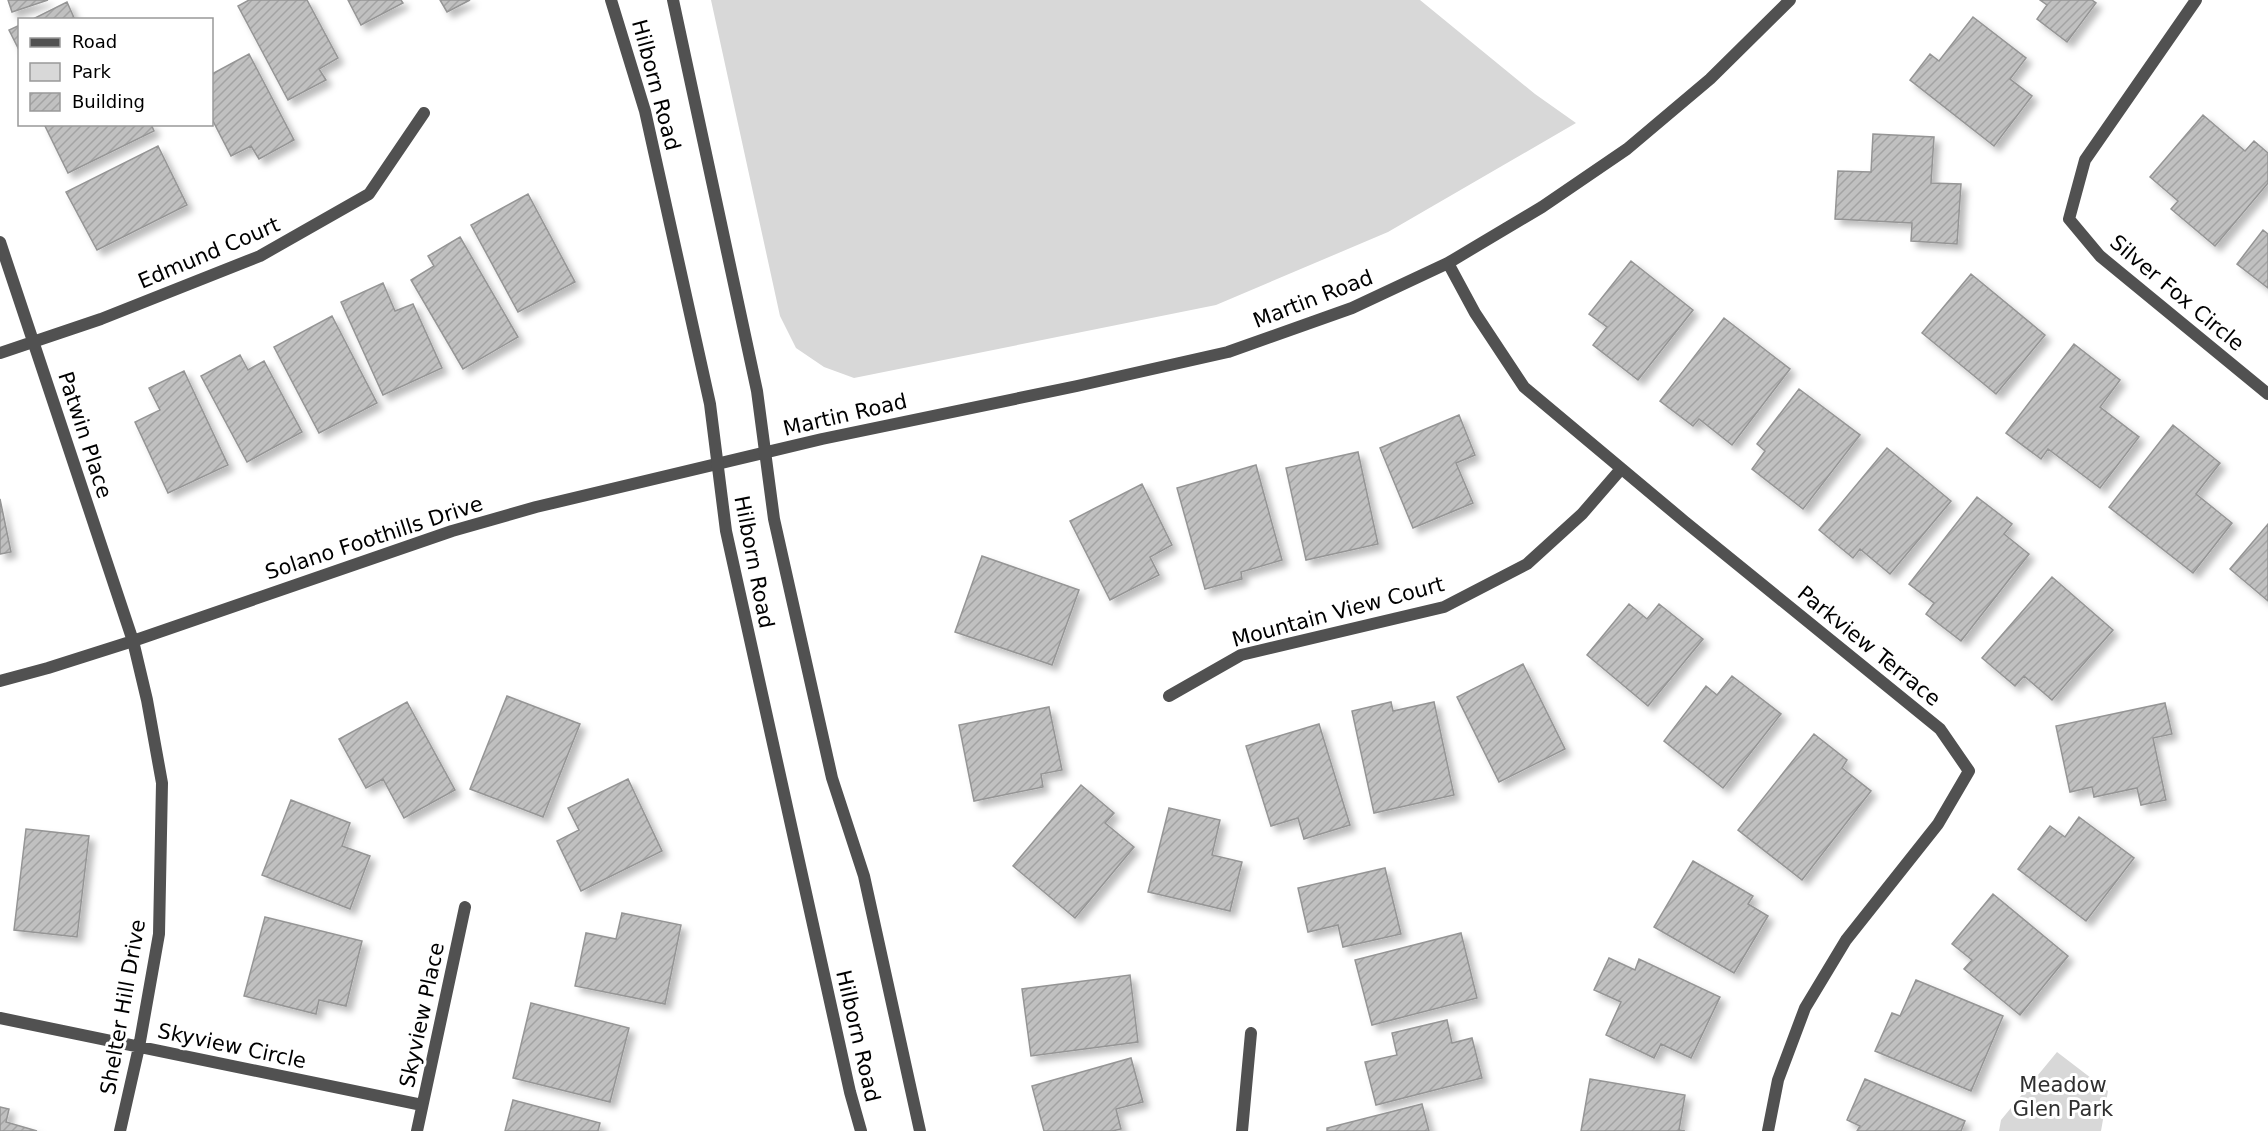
<svg xmlns="http://www.w3.org/2000/svg" width="2268" height="1131" viewBox="0 0 2268 1131" font-family="'DejaVu Sans',sans-serif">
	<defs>
		<pattern id="building-hatch" width="6" height="6" patternUnits="userSpaceOnUse" patternTransform="scale(1.5)"><rect width="6" height="6" fill="#c0c0c0"/><path d="M-1 1l2-2M0 6l6-6M5 7l2-2" fill="none" stroke="#a3a3a3"/></pattern>
		<filter id="shadow"><feDropShadow dx="5.5" dy="5.5" stdDeviation="3" flood-color="#0004"/></filter>
	</defs>
	<rect width="100%" height="100%" fill="#fff"/>
	<!-- green -->
	<path fill="#d8d8d8" d="M 711,0 L 1420,0 L 1535,94 L 1576,123 L 1388,232 L 1216,305 L 854,378 L 824,367 L 796,348 L 780,316 Z
		M 2057,1052 L 2108,1091 L 2101,1131 L 1999,1131 L 2001,1120 Z"/>
	<!-- building -->
	<path fill="url(#building-hatch)" stroke="#959595" stroke-width="1.5" filter="url(#shadow)" d="M 8,0 L 48,0 L 12,12 Z
		M 249,0 L 307,0 L 338,58 L 319,69 L 326,80 L 288,100 L 238,6 Z
		M 348,0 L 401,0 L 403,3 L 361,25 Z
		M 440,0 L 470,0 L 447,12 Z
		M 2040,0 L 2092,0 L 2096,3 L 2067,42 L 2037,19 L 2047,5 Z
		M 67,2 L 75,20 L 31,20 Z
		M 1973,17 L 2026,58 L 2010,79 L 2032,96 L 1994,146 L 1910,80 L 1930,54 L 1939,61 Z
		M 20,25 L 20,52 L 9,30 Z
		M 249,54 L 294,140 L 259,159 L 251,146 L 231,156 L 212,119 L 212,74 Z
		M 2203,115 L 2245,151 L 2254,141 L 2268,153 L 2268,183 L 2215,246 L 2171,209 L 2178,201 L 2150,177 Z
		M 44,124 L 151,124 L 154,131 L 68,173 Z
		M 1873,134 L 1934,137 L 1931,183 L 1961,184 L 1957,244 L 1911,241 L 1912,223 L 1835,219 L 1838,171 L 1871,172 Z
		M 158,146 L 187,205 L 97,250 L 66,192 Z
		M 528,194 L 575,282 L 518,312 L 471,225 Z
		M 2263,230 L 2268,234 L 2268,288 L 2237,264 Z
		M 460,237 L 518,337 L 463,369 L 411,280 L 434,266 L 428,256 Z
		M 1631,261 L 1693,310 L 1638,380 L 1593,345 L 1607,327 L 1589,314 Z
		M 1971,274 L 2045,335 L 1996,394 L 1922,333 Z
		M 383,283 L 395,311 L 413,304 L 442,368 L 383,395 L 341,302 Z
		M 332,316 L 377,403 L 319,433 L 274,347 Z
		M 1724,318 L 1790,369 L 1732,445 L 1699,419 L 1693,426 L 1660,401 Z
		M 2074,344 L 2120,380 L 2100,407 L 2139,437 L 2100,488 L 2048,449 L 2041,459 L 2006,433 Z
		M 240,355 L 248,370 L 264,361 L 302,432 L 247,462 L 201,376 Z
		M 184,371 L 228,465 L 168,493 L 135,422 L 160,410 L 149,388 Z
		M 1799,389 L 1860,435 L 1803,509 L 1752,469 L 1765,451 L 1757,444 Z
		M 1459,415 L 1475,455 L 1456,463 L 1473,503 L 1413,528 L 1380,448 Z
		M 2173,425 L 2220,463 L 2196,494 L 2232,523 L 2193,573 L 2109,507 Z
		M 1887,448 L 1951,501 L 1890,574 L 1860,549 L 1853,558 L 1819,530 Z
		M 1358,452 L 1378,544 L 1306,560 L 1286,468 Z
		M 1256,465 L 1282,560 L 1241,572 L 1242,579 L 1205,589 L 1177,488 Z
		M 1142,484 L 1172,545 L 1150,557 L 1159,575 L 1110,600 L 1070,521 Z
		M 1977,497 L 2012,524 L 2004,534 L 2029,554 L 1961,641 L 1926,614 L 1934,603 L 1909,584 Z
		M 0,499 L 11,552 L 0,554 Z
		M 2268,524 L 2268,601 L 2230,569 Z
		M 982,556 L 1079,590 L 1052,665 L 955,632 Z
		M 2052,577 L 2113,630 L 2052,700 L 2024,676 L 2015,686 L 1982,658 Z
		M 1629,604 L 1647,619 L 1659,604 L 1703,639 L 1648,706 L 1587,655 Z
		M 1523,664 L 1565,749 L 1499,782 L 1457,697 Z
		M 1732,676 L 1781,714 L 1723,788 L 1664,741 L 1706,686 L 1717,695 Z
		M 507,696 L 580,724 L 543,817 L 470,789 Z
		M 407,702 L 455,790 L 404,818 L 383,779 L 366,788 L 339,739 Z
		M 1391,702 L 1393,711 L 1434,702 L 1454,795 L 1374,813 L 1352,711 Z
		M 2165,703 L 2172,734 L 2153,738 L 2166,800 L 2141,805 L 2137,788 L 2094,797 L 2092,787 L 2070,792 L 2056,726 Z
		M 1049,707 L 1062,770 L 1041,774 L 1043,787 L 974,801 L 959,725 Z
		M 1319,724 L 1350,825 L 1304,839 L 1298,818 L 1271,826 L 1246,746 Z
		M 1814,734 L 1847,760 L 1842,768 L 1871,791 L 1802,880 L 1738,830 Z
		M 628,779 L 662,851 L 581,891 L 557,841 L 579,830 L 568,808 Z
		M 1081,785 L 1114,813 L 1105,823 L 1134,847 L 1075,918 L 1013,866 Z
		M 291,800 L 350,823 L 342,846 L 370,856 L 350,909 L 262,875 Z
		M 1169,808 L 1220,820 L 1212,855 L 1242,862 L 1230,911 L 1148,892 Z
		M 2079,817 L 2134,858 L 2086,921 L 2018,869 L 2050,826 L 2065,837 Z
		M 26,829 L 89,836 L 77,937 L 14,930 Z
		M 1693,861 L 1753,896 L 1748,904 L 1768,916 L 1734,973 L 1654,927 Z
		M 1385,868 L 1401,934 L 1343,947 L 1338,925 L 1308,932 L 1298,888 Z
		M 1993,894 L 2068,956 L 2020,1015 L 1964,969 L 1972,960 L 1952,944 Z
		M 622,913 L 681,925 L 665,1004 L 575,986 L 586,933 L 616,939 Z
		M 265,917 L 362,941 L 346,1006 L 319,1000 L 316,1014 L 244,996 Z
		M 1461,933 L 1477,998 L 1372,1025 L 1355,960 Z
		M 1609,958 L 1635,970 L 1639,959 L 1720,997 L 1691,1058 L 1661,1044 L 1654,1058 L 1606,1035 L 1621,1002 L 1594,990 Z
		M 1130,975 L 1138,1042 L 1031,1056 L 1022,989 Z
		M 1916,980 L 2003,1016 L 1971,1091 L 1875,1051 L 1892,1013 L 1900,1016 Z
		M 531,1003 L 629,1028 L 610,1102 L 513,1078 Z
		M 1447,1020 L 1452,1043 L 1472,1038 L 1482,1078 L 1376,1105 L 1365,1062 L 1397,1055 L 1392,1033 Z
		M 1131,1058 L 1143,1102 L 1116,1109 L 1121,1129 L 1112,1131 L 1044,1131 L 1032,1086 Z
		M 1590,1079 L 1685,1095 L 1679,1130 L 1685,1131 L 1581,1131 Z
		M 1865,1079 L 1965,1121 L 1961,1131 L 1857,1131 L 1860,1126 L 1847,1120 Z
		M 513,1100 L 600,1123 L 598,1131 L 505,1131 Z
		M 1422,1104 L 1429,1131 L 1327,1131 L 1327,1128 Z
		M 0,1107 L 9,1109 L 6,1122 L 37,1131 L 0,1131 Z"/>
	<g fill="none" stroke-linecap="round" stroke-linejoin="round">
		<!-- minor -->
		<path stroke="#515151" stroke-width="12" d="M 2196,0 L 2085,160 L 2069,219 L 2100,256 L 2268,394
			M 0,242 L 133,641 L 147,700 L 162,783 L 159,934 L 139,1047 L 120,1131
			M 1448,263 L 1475,313 L 1524,387 L 1684,521 L 1940,729 L 1969,771 L 1938,824 L 1846,940 L 1805,1008 L 1778,1080 L 1768,1131
			M 0,353 L 101,319 L 260,256 L 369,194 L 424,113
			M 0,681 L 48,668 L 133,641 L 452,531 L 536,507 L 822,439 L 1077,386 L 1228,352 L 1352,308 L 1448,263 L 1542,207 L 1627,149 L 1710,79 L 1790,0
			M 1169,696 L 1241,655 L 1444,607 L 1527,564 L 1582,514 L 1621,469
			M 0,1018 L 422,1105
			M 417,1131 L 465,907
			M 1242,1131 L 1251,1033"/>
		<!-- tertiary -->
		<path stroke="#515151" stroke-width="12" d="M 611,0 L 645,111 L 710,404 L 726,531 L 850,1092 L 861,1131
			M 673,0 L 757,391 L 774,519 L 832,778 L 864,876 L 920,1131"/>
	</g>
	<g text-anchor="middle" stroke-width="6" stroke-linejoin="round" paint-order="stroke">
		<!-- street labels -->
		<g font-size="21" fill="#000" stroke="#fff">
			<text transform="translate(656 85) rotate(75)" y="7">Hilborn Road</text>
			<text transform="translate(209 253) rotate(-23)" y="7">Edmund Court</text>
			<text transform="translate(2177 293) rotate(40)" y="7">Silver Fox Circle</text>
			<text transform="translate(1313 299) rotate(-21)" y="7">Martin Road</text>
			<text transform="translate(845 415) rotate(-13)" y="7">Martin Road</text>
			<text transform="translate(85 435) rotate(72)" y="7">Patwin Place</text>
			<text transform="translate(374 538) rotate(-18)" y="7">Solano Foothills Drive</text>
			<text transform="translate(754 562) rotate(79)" y="7">Hilborn Road</text>
			<text transform="translate(1338 612) rotate(-15)" y="7">Mountain View Court</text>
			<text transform="translate(1869 646) rotate(39)" y="7">Parkview Terrace</text>
			<text transform="translate(123 1007) rotate(-80)" y="7">Shelter Hill Drive</text>
			<text transform="translate(422 1015) rotate(-78)" y="7">Skyview Place</text>
			<text transform="translate(858 1036) rotate(77)" y="7">Hilborn Road</text>
			<text transform="translate(232 1046) rotate(12)" y="7">Skyview Circle</text>
		</g>
		<!-- park labels -->
		<g font-size="21" fill="#2f2f2f" stroke="#fff">
			<text x="2063" y="1092">Meadow<tspan x="2063" dy="24">Glen Park</tspan></text>
		</g>
	</g>
	<!-- legend -->
	<rect x="18" y="18" width="195" height="108" fill="#ffffff" stroke="#999999" stroke-width="1.5"/>
	<rect x="30" y="38" width="30" height="9" fill="#515151" stroke="#999999" stroke-width="1.5"/>
	<text x="72" y="48" font-size="18" fill="#000000">Road</text>
	<rect x="30" y="63" width="30" height="18" fill="#d8d8d8" stroke="#999999" stroke-width="1.5"/>
	<text x="72" y="78" font-size="18" fill="#000000">Park</text>
	<rect x="30" y="93" width="30" height="18" fill="url(#building-hatch)" stroke="#999999" stroke-width="1.5"/>
	<text x="72" y="108" font-size="18" fill="#000000">Building</text>
</svg>
